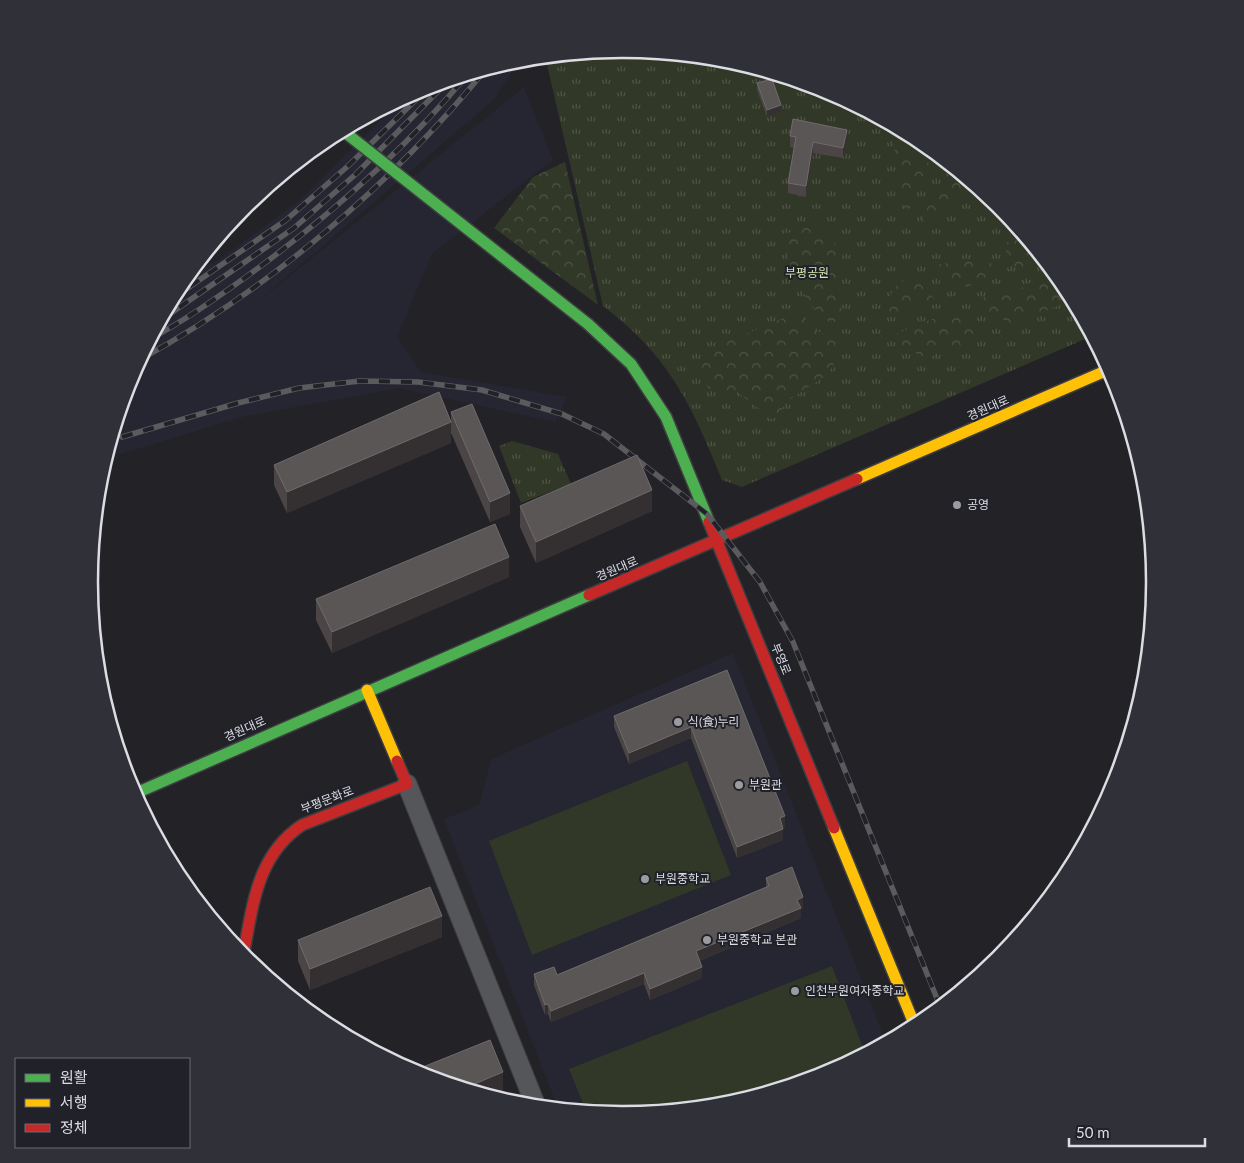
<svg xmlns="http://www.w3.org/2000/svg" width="1244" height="1163" viewBox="0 0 1244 1163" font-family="Lato,'Noto Sans KR',sans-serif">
	<defs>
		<pattern id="grass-tufts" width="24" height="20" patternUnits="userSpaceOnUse" patternTransform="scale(1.25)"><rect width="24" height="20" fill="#323827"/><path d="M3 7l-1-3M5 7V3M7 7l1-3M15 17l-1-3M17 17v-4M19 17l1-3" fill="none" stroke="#4f5446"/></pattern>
		<pattern id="forest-crowns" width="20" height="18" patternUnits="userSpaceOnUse" patternTransform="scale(1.25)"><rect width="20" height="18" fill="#323827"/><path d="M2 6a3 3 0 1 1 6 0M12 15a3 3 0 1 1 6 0" fill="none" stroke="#4f5446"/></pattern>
	</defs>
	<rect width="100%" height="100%" fill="#222227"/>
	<!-- built -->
	<path fill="#252632" d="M 520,59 L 495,99 L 255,304 L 524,87 L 553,160 L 432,254 L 397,337 L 421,372 L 567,397 L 555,422 L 399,388 L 242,417 L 105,459 L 130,377 L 179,285 L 192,269 L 195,272 L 218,260 L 300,200 L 404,97 L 418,89 Z
		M 733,653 L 886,1042 L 826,1074 L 726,1104 L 622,1114 L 558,1108 L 444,819 L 479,805 L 491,759 Z"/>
	<!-- grass -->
	<path fill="url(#grass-tufts)" d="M 622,49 L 726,59 L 826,89 L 918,139 L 999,205 L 1065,286 L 1092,336 L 742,487 L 722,480 C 692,405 669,356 603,306 L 545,56 Z
		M 512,441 L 558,454 L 571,484 L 521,503 L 499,446 Z"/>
	<!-- forest -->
	<path fill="url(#forest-crowns)" d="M 893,140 L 932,165 L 905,215 Z
		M 565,162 L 598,305 L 494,228 L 533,177 Z
		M 951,166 L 973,183 L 950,209 L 914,232 Z
		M 806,226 L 819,227 L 834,237 L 843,322 C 808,327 788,259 781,234 L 799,231 Z
		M 1020,231 L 1044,259 C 1031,267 1017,273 1006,260 L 1006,247 Z
		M 987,258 C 993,265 995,269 991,278 C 970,287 945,297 933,270 L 934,265 Z
		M 1052,270 L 1065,286 L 1073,300 L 1013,324 L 978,308 L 979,301 L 988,294 L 1018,290 Z
		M 908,277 L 915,279 L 935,299 L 893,317 L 880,317 L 894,288 Z
		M 798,312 L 815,330 L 834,339 L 836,361 L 827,375 L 789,400 L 773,420 L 736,391 L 709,389 L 698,370 L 721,344 Z
		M 947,313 L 961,315 L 978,327 L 978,338 L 962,350 L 943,348 C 939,351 935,356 930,357 C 921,357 895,346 893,338 L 896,334 Z"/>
	<!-- pitch -->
	<path fill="#323827" d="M 687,761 L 731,875 L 532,955 L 489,841 Z
		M 832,966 L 865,1053 C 783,1096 678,1120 586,1111 L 569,1069 Z"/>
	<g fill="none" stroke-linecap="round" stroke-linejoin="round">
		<!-- street casing -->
		<g stroke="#3e3e42" stroke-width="21">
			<path id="street" d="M 407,784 L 536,1106"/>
		</g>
		<!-- fast casing -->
		<g stroke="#3e3e42" stroke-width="14">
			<path id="fast" d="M 588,324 L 631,364 L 666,417 L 709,522
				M 134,794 L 589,595"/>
		</g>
		<!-- slow casing -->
		<g stroke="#3e3e42" stroke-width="14">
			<path id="slow" d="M 857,479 L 1110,369
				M 367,690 L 397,761
				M 834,828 L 915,1026"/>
		</g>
		<!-- jam casing -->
		<g stroke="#3e3e42" stroke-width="14">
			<path id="jam" d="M 709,522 L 834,828
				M 589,595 L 857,479
				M 243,956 C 253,906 256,856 302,825 L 407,784 L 397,761"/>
		</g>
		<!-- street -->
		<use href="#street" stroke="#555659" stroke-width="19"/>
		<!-- fast -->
		<use href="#fast" stroke="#4caf50" stroke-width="11"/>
		<!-- slow -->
		<use href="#slow" stroke="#ffc107" stroke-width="11"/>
		<!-- jam -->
		<use href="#jam" stroke="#c62828" stroke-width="11"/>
		<!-- rail casing -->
		<g stroke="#5b5b5e" stroke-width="5.5">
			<path id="rail" d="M 172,299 L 286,220 L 348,166 L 430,86
				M 161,320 L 294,228 L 356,174 L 449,80
				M 150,339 C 184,321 215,299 246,277 C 327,218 404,151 468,74
				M 139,360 C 270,289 392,184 486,69
				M 122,437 L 238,403 L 299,388 L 360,381 L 418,382 L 482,390 L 562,414 L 604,434 L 707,514 L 760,582 L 793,642 L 940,1006"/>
		</g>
		<!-- rail -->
		<use href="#rail" stroke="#202129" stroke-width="4" stroke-dasharray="11" stroke-linecap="butt"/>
		<!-- fast-bridge casing -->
		<g stroke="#3e3e42" stroke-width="14" stroke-linecap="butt">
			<path id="fast-bridge" d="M 342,130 L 588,324"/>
		</g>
		<!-- fast-bridge -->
		<use href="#fast-bridge" stroke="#4caf50" stroke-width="11"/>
	</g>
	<!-- wall -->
	<path fill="#4b4545" d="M 757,83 L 781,112 L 767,117 L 757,90 Z
		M 790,136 L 847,141 L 843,158 L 813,153 L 806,197 L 788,193 L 788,183 L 794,148 L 790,147 Z
		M 451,412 L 510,514 L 490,522 L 451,433 Z
		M 451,443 L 287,513 L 274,485 L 274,465 Z
		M 520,506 L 652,511 L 536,563 L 520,527 Z
		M 509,577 L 332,653 L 316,620 L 316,599 Z
		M 727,670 L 785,827 L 783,827 L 783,840 L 737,858 L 691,738 L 629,764 L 614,727 L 614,716 Z
		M 766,878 L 803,908 L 801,909 L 801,918 L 699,961 L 702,978 L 650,1000 L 644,984 L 551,1022 L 548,1014 L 545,1015 L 534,985 L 534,974 L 557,975 L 766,887 Z
		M 442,937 L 310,990 L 298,961 L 298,940 Z"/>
	<!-- shaded-wall -->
	<path fill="#343032" d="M 781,105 L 781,112 L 767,117 L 767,110 Z
		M 847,130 L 847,141 L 843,158 L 843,148 Z
		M 813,142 L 813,153 L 806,197 L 806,186 Z
		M 451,422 L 451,443 L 287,513 L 287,492 Z
		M 652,490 L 652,511 L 536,563 L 536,542 Z
		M 510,493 L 510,514 L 490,522 L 490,502 Z
		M 509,557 L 509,577 L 332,653 L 332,632 Z
		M 691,727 L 691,738 L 629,764 L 629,753 Z
		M 785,816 L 785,827 L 780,829 L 780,818 Z
		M 783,829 L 783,840 L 737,858 L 737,847 Z
		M 803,897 L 803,908 L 801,909 L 801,918 L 696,962 L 696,951 Z
		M 442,916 L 442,937 L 310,990 L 310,969 Z
		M 702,967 L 702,978 L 650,1000 L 650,989 Z
		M 644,973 L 644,984 L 551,1022 L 551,1011 Z
		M 548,1004 L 548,1014 L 545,1015 L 545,1005 Z
		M 503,1072 L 503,1093 L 494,1097 L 465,1088 Z"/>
	<!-- building -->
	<path fill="#5b5656" stroke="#6f6b6c" d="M 772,79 L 781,105 L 767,110 L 757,83 Z
		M 793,119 L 847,130 L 843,148 L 813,142 L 806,186 L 788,183 L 796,137 L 790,136 Z
		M 439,392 L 451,422 L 287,492 L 274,465 Z
		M 472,404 L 510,493 L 490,502 L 451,412 Z
		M 637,455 L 652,490 L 536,542 L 520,506 Z
		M 495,524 L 509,557 L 332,632 L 316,599 Z
		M 727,670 L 785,816 L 780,818 L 783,829 L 737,847 L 691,727 L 629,753 L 614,716 Z
		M 792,867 L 803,897 L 797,900 L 801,908 L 696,951 L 702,967 L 650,989 L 644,973 L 551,1011 L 548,1004 L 545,1005 L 534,974 L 554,967 L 557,975 L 769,886 L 766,878 Z
		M 430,887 L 442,916 L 310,969 L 298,940 Z
		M 490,1040 L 503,1072 L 465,1088 L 418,1074 L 413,1071 Z"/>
	<!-- markers -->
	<g fill="#9b9ca1" stroke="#202129" stroke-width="2">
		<circle cx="957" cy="505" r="5"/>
		<circle cx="678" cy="722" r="5"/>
		<circle cx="739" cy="785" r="5"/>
		<circle cx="645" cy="879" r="5"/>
		<circle cx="707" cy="940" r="5"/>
		<circle cx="795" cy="991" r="5"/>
	</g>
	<g text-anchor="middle" stroke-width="4" stroke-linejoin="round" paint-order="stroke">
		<!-- park labels -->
		<g font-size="12" fill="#d4e7ae" stroke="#202129">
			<text x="807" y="277">부평공원</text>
		</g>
		<!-- street labels -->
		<g font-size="12" fill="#dcdde2" stroke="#202129">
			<text transform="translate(988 408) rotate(-24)" y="4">경원대로</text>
			<text transform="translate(617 569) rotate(-23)" y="4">경원대로</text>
			<text transform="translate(781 659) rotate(68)" y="4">부영로</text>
			<text transform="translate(245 729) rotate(-24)" y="4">경원대로</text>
			<text transform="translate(327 800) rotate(-21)" y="4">부평문화로</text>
		</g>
		<!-- poi labels -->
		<g font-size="12" fill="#dcdde2" stroke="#202129" text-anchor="start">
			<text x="967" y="509">공영</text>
			<text x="688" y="726">식(食)누리</text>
			<text x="749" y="789">부원관</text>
			<text x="655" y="883">부원중학교</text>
			<text x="717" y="944">부원중학교 본관</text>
			<text x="805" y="995">인천부원여자중학교</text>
		</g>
	</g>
	<!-- crop -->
	<path d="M0 0H1244V1163H0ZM98 582a524 524 0 1 1 1048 0a524 524 0 1 1-1048 0Z" fill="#2f3038" fill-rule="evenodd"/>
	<path fill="none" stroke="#dcdde2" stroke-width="2.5" d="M98 582a524 524 0 1 1 1048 0a524 524 0 1 1-1048 0Z"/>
	<!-- legend -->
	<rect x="15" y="1058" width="175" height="90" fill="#202129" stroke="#6b6c73"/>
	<rect x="25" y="1074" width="25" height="8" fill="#4caf50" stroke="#6b6c73"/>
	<text x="60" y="1083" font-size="15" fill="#dcdde2">원활</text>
	<rect x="25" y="1099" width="25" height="8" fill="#ffc107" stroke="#6b6c73"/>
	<text x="60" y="1108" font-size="15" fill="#dcdde2">서행</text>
	<rect x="25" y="1124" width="25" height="8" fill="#c62828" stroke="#6b6c73"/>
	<text x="60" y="1133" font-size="15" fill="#dcdde2">정체</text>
	<!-- scale -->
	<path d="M1069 1138v8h136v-8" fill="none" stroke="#dcdde2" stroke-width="2.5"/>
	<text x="1076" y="1138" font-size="15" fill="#dcdde2" stroke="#202129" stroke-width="4" paint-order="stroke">50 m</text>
</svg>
